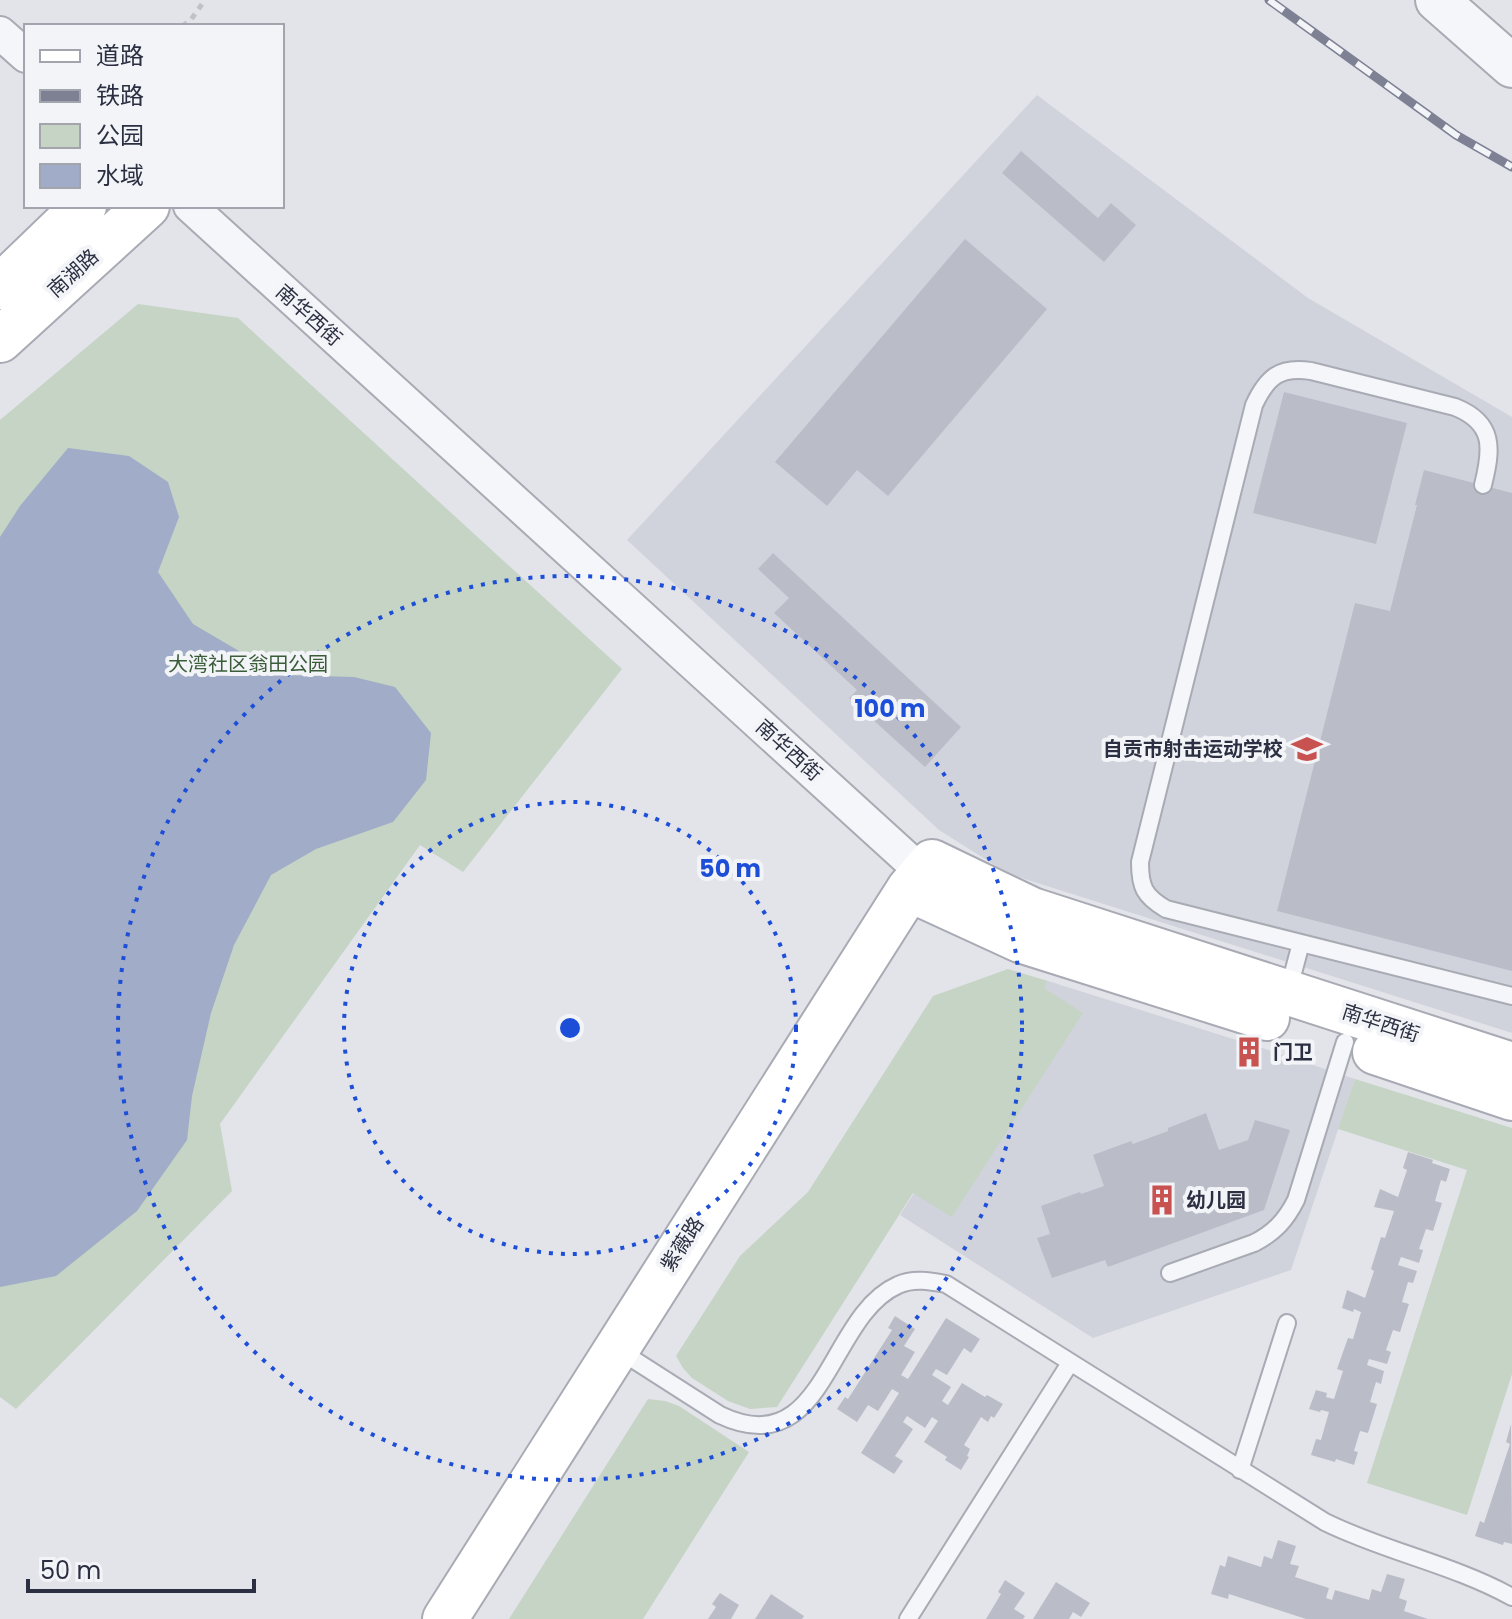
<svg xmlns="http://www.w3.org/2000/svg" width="1512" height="1619" viewBox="0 0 1512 1619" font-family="Poppins,'Noto Sans SC',sans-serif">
	<rect width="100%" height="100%" fill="#e3e4ea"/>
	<!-- built -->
	<path fill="#d1d3dc" d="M 1037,95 L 1308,298 L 1512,417 L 1512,1033 L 1009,874 L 939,830 L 627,540 Z
		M 1048,981 L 1262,1048 L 1355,1079 L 1291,1270 L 1093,1338 L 900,1215 Z"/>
	<!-- green -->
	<path fill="#c5d4c4" d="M 138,304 L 238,318 L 622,669 L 463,872 L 420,845 L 220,1124 L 232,1191 L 16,1409 L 0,1397 L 0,420 Z
		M 1008,969 L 1048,981 L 1044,988 L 1083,1013 L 952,1217 L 913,1193 L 777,1407 L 750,1409 L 728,1401 L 692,1378 L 683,1368 L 676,1356 L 740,1256 L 808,1192 L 933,996 Z
		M 1355,1079 L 1512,1128 L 1512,1374 L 1467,1515 L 1367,1483 L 1467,1170 L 1338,1129 Z
		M 648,1399 L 665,1401 L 679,1406 L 749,1452 L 643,1619 L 509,1619 Z"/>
	<!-- water -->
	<path fill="#a0acc8" d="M 68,448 L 129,456 L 168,482 L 179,517 L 158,572 L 193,624 L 280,675 L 354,677 L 395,687 L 431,733 L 426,780 L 393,822 L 316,849 L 271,875 L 234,945 L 211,1013 L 192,1096 L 187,1140 L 137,1211 L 56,1276 L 0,1287 L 0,537 L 20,506 Z"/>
	<!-- building -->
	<path fill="#babdc7" d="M 1021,151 L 1098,218 L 1111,203 L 1136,225 L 1104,262 L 1002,173 Z
		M 965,239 L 1047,309 L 888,496 L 857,470 L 827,506 L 775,462 Z
		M 1284,392 L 1407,423 L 1376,544 L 1253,513 Z
		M 1424,470 L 1512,493 L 1512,971 L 1277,911 L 1355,603 L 1390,611 L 1417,505 L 1415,505 Z
		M 773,553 L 961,727 L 925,767 L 849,698 L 857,690 L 774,613 L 789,598 L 758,569 Z
		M 1240,1041 L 1262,1048 L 1258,1063 L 1236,1056 Z
		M 1206,1113 L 1219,1150 L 1248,1140 L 1255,1120 L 1290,1130 L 1264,1210 L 1108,1267 L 1105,1260 L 1052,1278 L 1037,1238 L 1050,1234 L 1041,1206 L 1080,1192 L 1081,1194 L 1104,1186 L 1093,1155 L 1131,1141 L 1133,1144 L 1168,1131 L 1168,1128 Z
		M 1408,1152 L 1433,1160 L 1432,1163 L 1450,1169 L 1446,1182 L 1441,1180 L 1435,1201 L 1442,1203 L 1433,1231 L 1426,1229 L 1419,1249 L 1423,1250 L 1419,1263 L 1401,1257 L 1398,1265 L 1417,1271 L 1413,1283 L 1408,1282 L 1402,1302 L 1409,1304 L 1400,1332 L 1393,1330 L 1386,1350 L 1391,1352 L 1387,1364 L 1369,1359 L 1367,1365 L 1384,1371 L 1381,1384 L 1376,1382 L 1370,1402 L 1377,1404 L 1368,1433 L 1360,1431 L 1354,1451 L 1358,1452 L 1354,1465 L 1336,1459 L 1335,1462 L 1311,1455 L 1316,1439 L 1321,1440 L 1329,1412 L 1321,1410 L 1320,1412 L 1309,1409 L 1316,1390 L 1327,1393 L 1326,1397 L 1334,1399 L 1343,1371 L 1337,1369 L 1348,1338 L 1353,1339 L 1361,1312 L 1354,1309 L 1353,1312 L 1342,1308 L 1347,1290 L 1365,1298 L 1374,1271 L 1371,1269 L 1381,1237 L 1385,1238 L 1394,1211 L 1374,1207 L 1380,1189 L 1398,1197 L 1407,1170 L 1403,1168 Z
		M 895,1316 L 915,1329 L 904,1346 L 915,1352 L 901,1375 L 908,1379 L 946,1318 L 980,1339 L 971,1353 L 964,1348 L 947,1375 L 936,1369 L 932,1375 L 951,1387 L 942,1401 L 948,1405 L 962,1383 L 985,1397 L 987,1395 L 1003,1404 L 994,1418 L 991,1416 L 988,1422 L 981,1417 L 964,1445 L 970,1449 L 967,1456 L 969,1457 L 961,1470 L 945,1460 L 947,1457 L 924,1442 L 938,1421 L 932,1417 L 925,1428 L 907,1416 L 903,1422 L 913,1429 L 895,1456 L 903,1461 L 894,1474 L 861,1453 L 899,1393 L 892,1389 L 878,1411 L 868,1405 L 857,1422 L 837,1409 L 845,1397 L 848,1399 L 892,1330 L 888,1328 Z
		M 1511,1424 L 1512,1544 L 1504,1542 L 1503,1545 L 1475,1536 L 1480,1521 L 1484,1523 L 1510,1444 L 1506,1442 Z
		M 1278,1540 L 1296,1546 L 1290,1564 L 1299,1566 L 1295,1577 L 1329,1588 L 1326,1598 L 1332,1600 L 1335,1590 L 1369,1600 L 1372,1589 L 1381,1592 L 1387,1574 L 1405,1579 L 1399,1598 L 1407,1601 L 1404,1611 L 1428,1619 L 1306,1619 L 1229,1594 L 1228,1599 L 1211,1594 L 1220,1565 L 1225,1567 L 1228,1556 L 1261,1567 L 1264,1556 L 1272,1559 Z
		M 1005,1580 L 1025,1593 L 1014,1609 L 1025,1616 L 1023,1619 L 986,1619 L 1001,1594 L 998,1592 Z
		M 1056,1582 L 1090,1603 L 1081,1617 L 1073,1612 L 1069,1619 L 1033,1619 Z
		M 720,1593 L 739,1605 L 731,1619 L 708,1619 L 716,1607 L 712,1604 Z
		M 771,1594 L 804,1616 L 802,1619 L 755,1619 Z"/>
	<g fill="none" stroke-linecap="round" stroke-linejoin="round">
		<!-- service casing -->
		<g stroke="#a8aab4" stroke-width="20">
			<path id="service" d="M 1483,485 C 1492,449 1495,423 1455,407 L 1311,371 C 1280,366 1267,377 1254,405 L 1140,862 C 1140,887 1144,896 1166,909 L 1512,996
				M 1288,992 L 1301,943
				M 1170,1273 L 1254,1243 C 1274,1233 1286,1220 1296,1200 L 1345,1042
				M 617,1349 L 720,1415 C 826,1465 827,1316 898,1285 C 913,1278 930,1281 946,1284 L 1325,1522 C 1386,1552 1452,1564 1512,1597
				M 1240,1470 L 1287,1323
				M 908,1619 L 1070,1363"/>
		</g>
		<!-- minor casing -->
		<g stroke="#a8aab4" stroke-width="36">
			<path id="minor" d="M 0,33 L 26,56
				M 190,206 L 922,872"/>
		</g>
		<!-- tertiary casing -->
		<g stroke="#a8aab4" stroke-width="46">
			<path id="tertiary" d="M 1437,0 L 1512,66"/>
		</g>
		<!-- secondary casing -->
		<g stroke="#a8aab4" stroke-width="48">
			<path id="secondary" d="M 0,287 L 84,206
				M 0,340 L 147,206
				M 909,889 L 1020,940 L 1267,1018
				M 1375,1052 L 1512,1098
				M 445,1619 L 909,889 L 932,862 L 1032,910 L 1512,1065"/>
		</g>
		<!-- path -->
		<path stroke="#c0c2c9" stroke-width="5" stroke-dasharray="6 6" stroke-linecap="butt" d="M 182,26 L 190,21 L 205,0"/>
		<!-- service -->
		<use href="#service" stroke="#f5f6f9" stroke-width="16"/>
		<!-- minor -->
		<use href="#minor" stroke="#f5f6f9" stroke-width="32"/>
		<!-- tertiary -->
		<use href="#tertiary" stroke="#f5f6f9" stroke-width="42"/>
		<!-- secondary -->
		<use href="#secondary" stroke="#fff" stroke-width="44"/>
		<!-- rail casing -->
		<g stroke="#7d8193" stroke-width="9">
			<path id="rail" d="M 1269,0 L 1456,135 L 1512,167"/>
		</g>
		<!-- rail -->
		<use href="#rail" stroke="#f2f4f7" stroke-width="6" stroke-dasharray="18" stroke-linecap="butt"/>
	</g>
	<!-- distance rings -->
	<g fill="none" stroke="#1d4ed8" stroke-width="4" stroke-dasharray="4 8">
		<circle cx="570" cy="1028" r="226"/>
		<circle cx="570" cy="1028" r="452"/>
	</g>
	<!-- icons -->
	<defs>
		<g id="school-bare" transform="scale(2.4)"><path d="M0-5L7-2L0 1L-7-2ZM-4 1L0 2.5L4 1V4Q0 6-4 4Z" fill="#c8524f" stroke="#f2f4f7" stroke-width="2.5" paint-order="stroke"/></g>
		<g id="building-bare" transform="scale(2.4)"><path d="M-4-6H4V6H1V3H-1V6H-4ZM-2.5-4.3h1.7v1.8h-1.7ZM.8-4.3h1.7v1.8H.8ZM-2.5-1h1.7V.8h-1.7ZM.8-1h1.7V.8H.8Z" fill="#c8524f" stroke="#f2f4f7" stroke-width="2.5" paint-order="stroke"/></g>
	</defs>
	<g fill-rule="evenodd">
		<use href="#school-bare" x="1307" y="749"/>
		<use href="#building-bare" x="1249" y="1052"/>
		<use href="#building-bare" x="1162" y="1200"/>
	</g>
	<g text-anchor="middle" stroke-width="8" stroke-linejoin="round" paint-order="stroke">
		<!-- street labels -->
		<g font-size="20" fill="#2b2f41" stroke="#f2f4f7">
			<text transform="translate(73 273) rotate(-42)" y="7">南湖路</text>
			<text transform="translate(309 315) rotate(42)" y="7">南华西街</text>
			<text transform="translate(789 750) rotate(42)" y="7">南华西街</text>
			<text transform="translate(1381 1023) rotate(18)" y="7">南华西街</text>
			<text transform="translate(682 1244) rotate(-57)" y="7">紫薇路</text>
		</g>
		<!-- park labels -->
		<g font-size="20" fill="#3a5c39" stroke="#f2f4f7">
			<text x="248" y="671">大湾社区翁田公园</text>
		</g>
		<!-- poi labels -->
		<g font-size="20" font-weight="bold" fill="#2b2f41" stroke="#f2f4f7" text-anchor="start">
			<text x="1283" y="756" text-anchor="end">自贡市射击运动学校</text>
			<text x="1273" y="1059">门卫</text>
			<text x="1186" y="1207">幼儿园</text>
		</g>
	</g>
	<circle cx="570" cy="1028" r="12" fill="#1d4ed8" stroke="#f2f4f7" stroke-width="4"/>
	<g font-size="24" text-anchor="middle" font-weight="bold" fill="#1d4ed8" stroke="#f2f4f7" stroke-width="8" stroke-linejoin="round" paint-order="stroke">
		<text x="890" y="717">100 m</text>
		<text x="730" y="877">50 m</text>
	</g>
	<!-- legend -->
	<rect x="24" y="24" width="260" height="184" fill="#f2f4f7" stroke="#a2a5ae" stroke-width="2"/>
	<rect x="40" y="50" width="40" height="12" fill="#ffffff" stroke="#a2a5ae" stroke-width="2"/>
	<text x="96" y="64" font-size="24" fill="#2b2f41">道路</text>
	<rect x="40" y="90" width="40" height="12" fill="#7d8193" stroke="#a2a5ae" stroke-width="2"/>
	<text x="96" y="104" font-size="24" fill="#2b2f41">铁路</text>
	<rect x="40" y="124" width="40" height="24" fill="#c5d4c4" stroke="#a2a5ae" stroke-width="2"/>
	<text x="96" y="144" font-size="24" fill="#2b2f41">公园</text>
	<rect x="40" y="164" width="40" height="24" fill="#a0acc8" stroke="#a2a5ae" stroke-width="2"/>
	<text x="96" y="184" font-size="24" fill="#2b2f41">水域</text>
	<!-- scale -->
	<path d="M28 1579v12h226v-12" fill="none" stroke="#2b2f41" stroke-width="4"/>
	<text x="40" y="1579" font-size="24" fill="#2b2f41" stroke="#f2f4f7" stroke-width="6" paint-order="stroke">50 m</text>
</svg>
